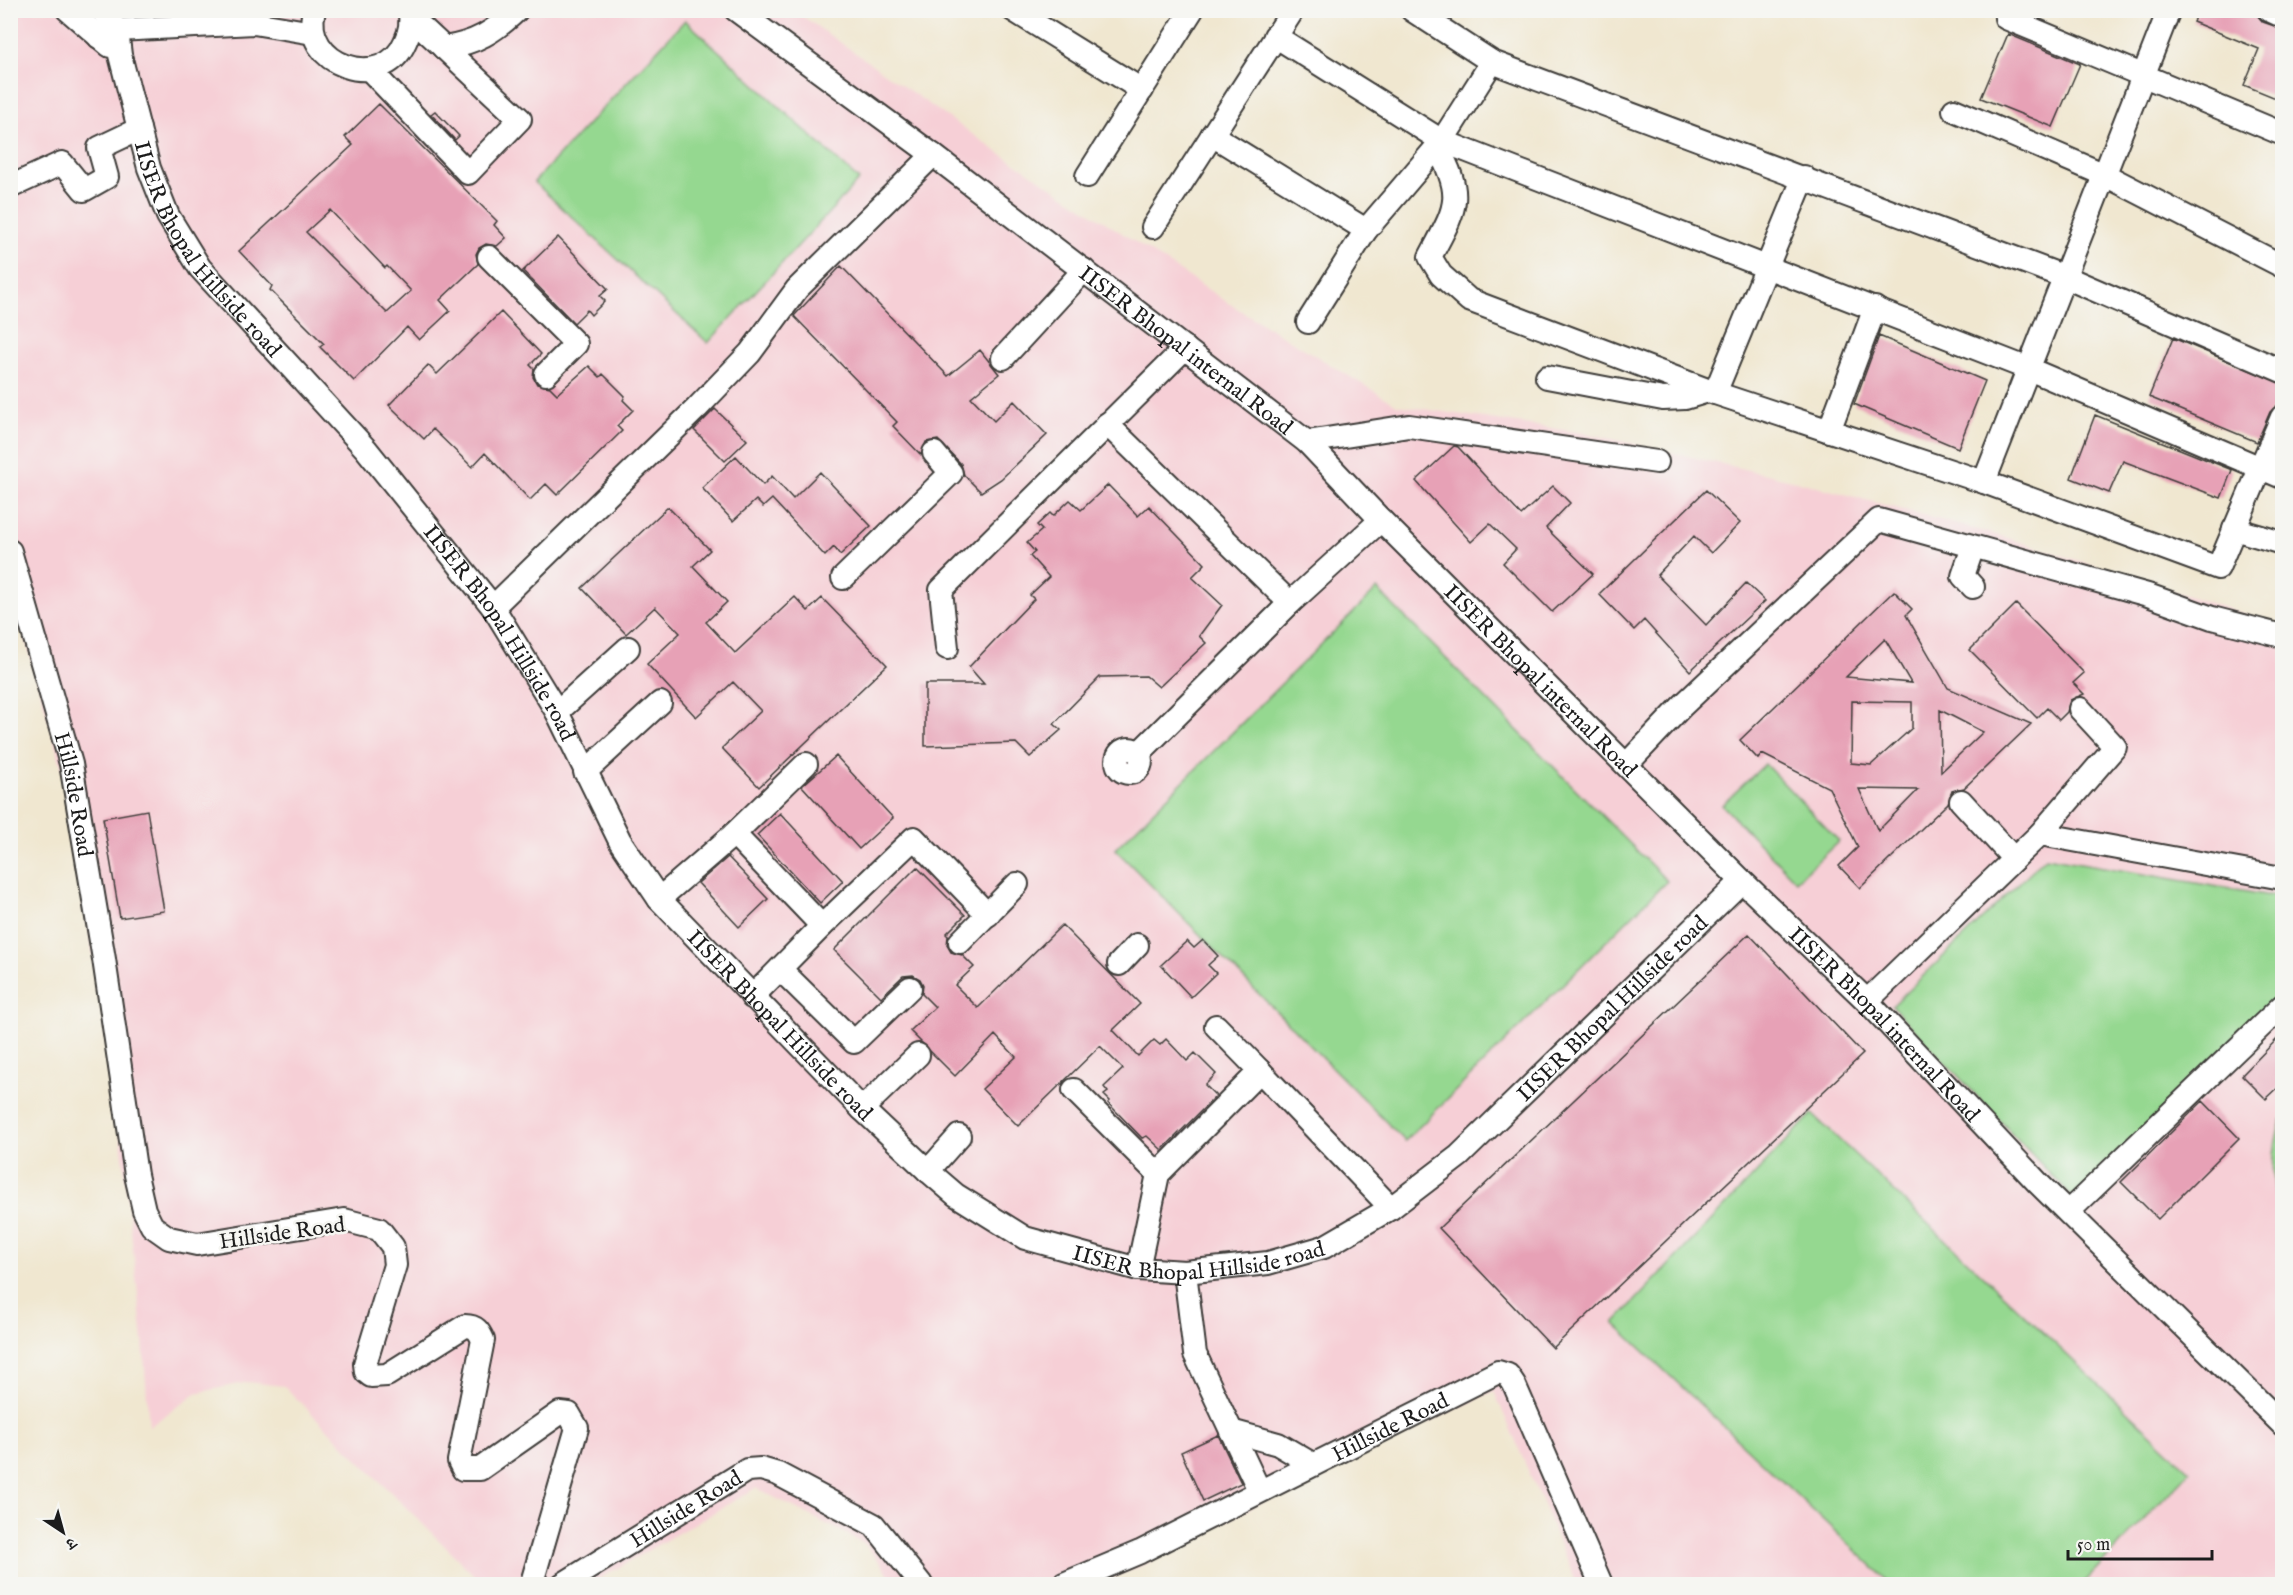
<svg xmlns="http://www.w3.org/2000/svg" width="2293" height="1595" viewBox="0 0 2293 1595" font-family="'IM FELL English','Noto Serif Devanagari',serif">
	<rect width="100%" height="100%" fill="#f6f6f2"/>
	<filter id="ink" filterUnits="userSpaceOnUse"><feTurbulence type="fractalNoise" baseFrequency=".0167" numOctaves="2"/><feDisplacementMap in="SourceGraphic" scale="12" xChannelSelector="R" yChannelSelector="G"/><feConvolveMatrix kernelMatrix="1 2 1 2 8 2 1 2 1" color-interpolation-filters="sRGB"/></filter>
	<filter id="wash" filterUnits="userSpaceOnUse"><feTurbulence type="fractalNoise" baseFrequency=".008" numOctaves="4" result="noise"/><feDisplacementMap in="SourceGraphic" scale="24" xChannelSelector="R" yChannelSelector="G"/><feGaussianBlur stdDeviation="1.35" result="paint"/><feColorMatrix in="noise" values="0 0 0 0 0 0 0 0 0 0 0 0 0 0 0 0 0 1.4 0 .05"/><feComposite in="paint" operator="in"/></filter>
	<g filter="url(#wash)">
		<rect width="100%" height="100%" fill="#f0e7d0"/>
		<!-- built -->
		<path fill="#f6cfd6" d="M 10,11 L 795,11 L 995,150 L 1233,306 L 1397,405 L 1590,434 L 1792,480 L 2004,537 L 2282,626 L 2282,1584 L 1577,1584 L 1494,1391 L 1254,1506 L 1148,1563 L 1097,1584 L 897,1584 L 864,1543 L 756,1488 L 590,1584 L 483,1584 L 284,1386 L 248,1382 L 196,1393 L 149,1427 L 143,1341 L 117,1102 L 64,776 L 11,586 Z"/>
		<!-- green -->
		<path fill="#95d890" stroke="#587a56" stroke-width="1.5" d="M 685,20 L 859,180 L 708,343 L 534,182 Z
			M 1377,589 L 1667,881 L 1405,1141 L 1115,849 Z
			M 1765,764 L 1839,841 L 1796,881 L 1722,805 Z
			M 2046,857 L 2282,898 L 2282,995 L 2074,1199 L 1892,1006 Z
			M 1812,1114 L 2190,1471 L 2083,1584 L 1891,1584 L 1614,1323 Z
			M 2282,1119 L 2282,1228 C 2273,1194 2269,1153 2282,1119 Z"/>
		<g id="blocks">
			<!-- building -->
			<path fill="#e7a1b6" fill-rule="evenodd" d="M 2198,10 L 2253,10 L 2263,22 L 2283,29 L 2283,101 L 2244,85 L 2259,49 L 2193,22 Z
				M 2008,34 L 2080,64 L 2053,127 L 1981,98 Z
				M 379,104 L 497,221 L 494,225 L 506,238 L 497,246 L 486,244 L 479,248 L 476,254 L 478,264 L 440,300 L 450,311 L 419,340 L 407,327 L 354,381 L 320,347 L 324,344 L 270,290 L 272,286 L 239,251 L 353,145 L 345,137 ZM 330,210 L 385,268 L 387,266 L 411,291 L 387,313 L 306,232 Z
				M 435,111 L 459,136 L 455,140 L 431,114 Z
				M 558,237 L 608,289 L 600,296 L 605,301 L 591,315 L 587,310 L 574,323 L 523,271 Z
				M 841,266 L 948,376 L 980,350 L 999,374 L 971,397 L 994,421 L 1014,401 L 1047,435 L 1001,479 L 981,492 L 964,475 L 961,464 L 938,440 L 926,442 L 921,455 L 893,426 L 897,422 L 794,316 Z
				M 501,312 L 541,354 L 530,365 L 534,369 L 533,377 L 537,384 L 550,387 L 557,394 L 589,366 L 600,377 L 603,374 L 625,396 L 623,400 L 633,410 L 617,426 L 622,431 L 557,495 L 546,484 L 530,500 L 485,453 L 472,467 L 433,429 L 424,439 L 389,405 L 428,365 L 437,374 Z
				M 1879,336 L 1985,381 L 1958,448 L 1854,404 Z
				M 2173,338 L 2283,384 L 2279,404 L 2270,412 L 2257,442 L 2149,397 Z
				M 715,409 L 747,440 L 725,461 L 694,430 Z
				M 2095,415 L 2232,470 L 2221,498 L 2123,461 L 2109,493 L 2071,478 Z
				M 1454,446 L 1458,447 L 1521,515 L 1553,486 L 1570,503 L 1546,528 L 1593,574 L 1552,612 L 1503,563 L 1516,549 L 1490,524 L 1471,542 L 1416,481 Z
				M 736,456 L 763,485 L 772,476 L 793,499 L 820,472 L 871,526 L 840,555 L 834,547 L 825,556 L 772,499 L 763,507 L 756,500 L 733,521 L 702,488 Z
				M 1108,485 L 1138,516 L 1149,506 L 1205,564 L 1192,577 L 1222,605 L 1199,636 L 1206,643 L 1159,687 L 1146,676 L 1100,677 L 1054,724 L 1061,730 L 1030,757 L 1016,743 L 925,746 L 925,684 L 984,684 L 969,667 L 1034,599 L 1030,595 L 1049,577 L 1030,556 L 1035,552 L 1027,543 L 1042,530 L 1037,525 L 1050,513 L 1053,516 L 1070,500 L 1081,510 Z
				M 1706,490 L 1740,523 L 1711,553 L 1694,536 L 1657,575 L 1706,625 L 1746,583 L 1765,601 L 1690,671 L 1644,620 L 1634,630 L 1599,594 Z
				M 668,507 L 710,550 L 693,566 L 727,602 L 706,622 L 735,653 L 795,597 L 808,611 L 822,598 L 887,665 L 759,787 L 722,748 L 761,711 L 733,682 L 696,717 L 647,664 L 680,633 L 655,607 L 626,634 L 582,588 Z
				M 1894,591 L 1912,609 L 1906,615 L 1948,688 L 2031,724 L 1964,788 L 1952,791 L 1948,803 L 1860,888 L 1839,866 L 1858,847 L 1829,788 L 1762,754 L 1758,759 L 1740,740 ZM 1885,639 L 1911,683 L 1846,677 ZM 1852,701 L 1912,702 L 1912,728 L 1871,765 L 1851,763 ZM 1940,710 L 1983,732 L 1941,772 ZM 1859,789 L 1918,790 L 1878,831 Z
				M 2016,604 L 2084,673 L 2073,683 L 2084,694 L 2070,700 L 2067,712 L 2059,720 L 2047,708 L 2037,718 L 1970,650 Z
				M 836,756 L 893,818 L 859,849 L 802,786 Z
				M 147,810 L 164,911 L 120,918 L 103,818 Z
				M 780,813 L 843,881 L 820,903 L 757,835 Z
				M 728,857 L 768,899 L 739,927 L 698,883 Z
				M 917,867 L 965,915 L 946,934 L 948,936 L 947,945 L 951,952 L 962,955 L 974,967 L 955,985 L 978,1008 L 1062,925 L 1140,1004 L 1113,1030 L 1138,1056 L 1154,1040 L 1160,1045 L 1166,1039 L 1187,1061 L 1195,1053 L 1216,1074 L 1205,1085 L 1216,1096 L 1162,1150 L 1147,1136 L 1142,1138 L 1108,1103 L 1110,1101 L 1104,1095 L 1108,1092 L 1104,1087 L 1123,1069 L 1100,1046 L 1018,1126 L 982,1089 L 1016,1057 L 995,1035 L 955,1076 L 910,1031 L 935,1007 L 922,994 L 923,985 L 920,979 L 913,975 L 903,976 L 881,997 L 834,950 Z
				M 1749,934 L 1863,1054 L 1553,1348 L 1439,1228 Z
				M 1203,940 L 1218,956 L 1208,965 L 1216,973 L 1191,997 L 1161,965 L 1187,941 L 1194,948 Z
				M 2283,1033 L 2283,1083 L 2266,1099 L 2242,1075 Z
				M 2203,1101 L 2239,1138 L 2158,1219 L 2121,1182 Z
				M 1218,1435 L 1241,1483 L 1203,1501 L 1181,1452 Z"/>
		</g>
	</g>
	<g filter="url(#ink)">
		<use href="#blocks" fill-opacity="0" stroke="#3c3a37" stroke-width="1.5"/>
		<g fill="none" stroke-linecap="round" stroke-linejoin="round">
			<!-- minor casing -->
			<g stroke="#3c3a37" stroke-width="26">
				<g id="minor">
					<path d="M 68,10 L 110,46"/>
					<path id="s1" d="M 102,10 L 117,30 L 120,55 L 149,168 L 168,216 L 200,268 L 366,449 L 493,607 L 557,712 L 620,841 L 659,899 L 862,1109 L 928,1171 L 956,1195 L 1025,1238 L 1138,1269 L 1185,1272 L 1268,1263 L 1324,1247 L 1391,1208 L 1459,1156 L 1742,881"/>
					<path d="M 314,10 C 300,65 383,94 405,42 C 410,32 412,21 409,10"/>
					<path id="s2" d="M 736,10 L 933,155 L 1307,442 L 1381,520 L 1742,881 L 1867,1001 L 2039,1184 L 2282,1424"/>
					<path d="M 1013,10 L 1142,90"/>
					<path d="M 1412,10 L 1492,62 L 2065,277 L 2282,371"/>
					<path d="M 2269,10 L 2282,16"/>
					<path d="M 2006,18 L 2278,132"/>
					<path d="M 1275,36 L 1442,141 L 2029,369 L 2282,477"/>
					<path d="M 99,37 L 117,30 L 254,23 L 313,33"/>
					<path d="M 444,48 C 476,43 494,32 517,10"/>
					<path d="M 369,69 L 468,173 L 520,119 L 411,17"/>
					<path d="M 1954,110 L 2105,175 L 2282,266"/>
					<path d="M 1212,135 L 1366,230"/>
					<path d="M 1437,147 C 1466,198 1455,209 1430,257 L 1441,275 L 1469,300 L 1715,393 L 1984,482 L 2218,568 L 2282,417"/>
					<path d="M 1087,176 L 1192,10"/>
					<path d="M 10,187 L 62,163 L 84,190 L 107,177 L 99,148 L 139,129"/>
					<path d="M 1153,227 L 1293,10"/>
					<path d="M 489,257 L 576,344 L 546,374"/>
					<path d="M 1308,322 L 1366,230 L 1442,141 L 1492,62"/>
					<path d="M 1003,358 L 1084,270"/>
					<path d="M 1547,377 L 1663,399 L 1685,398 L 1708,391"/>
					<path d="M 1715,393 L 1804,177"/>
					<path d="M 1107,424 L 1290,603"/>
					<path d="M 1829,431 L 1875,308"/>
					<path d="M 1307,442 L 1409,426 L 1657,462"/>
					<path d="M 1984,482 L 2169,10"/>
					<path d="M 2234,529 L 2282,543"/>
					<path d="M 1973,547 L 1963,576 L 1973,587"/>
					<path id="s3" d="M 10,551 L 71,764 L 104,959 L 136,1175 L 144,1210 L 152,1226 L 169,1238 L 197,1244 L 344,1220 L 379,1229 L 393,1247 L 395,1265 L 365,1364 L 366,1372 L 371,1376 L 387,1375 L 465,1326 C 476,1326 479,1331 483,1340 L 459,1461 L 463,1469 L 480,1469 L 560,1413 L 569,1414 L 577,1428 L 533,1579 L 534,1584"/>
					<path d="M 843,578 L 951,473 L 934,453"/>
					<path d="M 493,607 L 697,408 L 750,353 L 797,289 L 933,155"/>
					<path d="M 947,648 L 941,590 L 1185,348"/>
					<path d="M 557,712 L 628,648"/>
					<circle cx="1129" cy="761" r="12"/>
					<path d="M 1139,753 L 1290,603 L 1381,520"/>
					<path d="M 1627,764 L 1682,706 L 1879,520 L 2148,595 L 2212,618 L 2282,636"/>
					<path d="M 585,772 L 660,703"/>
					<path d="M 1961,801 L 2014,859"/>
					<path d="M 734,834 L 822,926"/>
					<path d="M 2040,834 L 2115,747 L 2080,709"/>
					<path d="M 659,899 L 734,834 L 806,764"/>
					<path d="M 960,942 L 1017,884"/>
					<path d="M 1119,964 L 1137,945"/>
					<path d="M 780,969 L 854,1042 L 910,988"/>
					<path d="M 752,997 L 822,926 L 914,838 L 988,915"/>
					<path d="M 1867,1001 L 2040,834 L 2282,878"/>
					<path d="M 1216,1026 L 1260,1071"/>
					<path d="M 1074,1090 L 1158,1174"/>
					<path d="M 862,1109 L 918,1055"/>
					<path d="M 928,1171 L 959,1136"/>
					<path d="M 2068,1212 L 2282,1006"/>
					<path d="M 1138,1269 L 1158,1174 L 1260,1071 L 1391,1208"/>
					<path d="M 1185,1272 L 1195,1354 L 1259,1490"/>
					<path d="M 1231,1431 L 1278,1444 L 1312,1464"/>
					<path id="s4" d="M 563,1584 L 747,1470 L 761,1469 L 778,1474 L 874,1525 L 921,1584"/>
					<path id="s5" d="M 1064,1584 L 1140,1552 L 1498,1372 L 1508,1375 L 1514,1384 L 1601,1584"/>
				</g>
			</g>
			<!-- minor -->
			<use href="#minor" stroke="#fff" stroke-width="22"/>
		</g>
	</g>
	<g text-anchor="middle" stroke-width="5" stroke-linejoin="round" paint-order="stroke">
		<!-- street labels -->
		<g font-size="22" fill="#1c1c1c" stroke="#f6f6f2">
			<text dy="8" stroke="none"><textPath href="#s1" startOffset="267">IISER Bhopal Hillside road</textPath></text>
			<text dy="8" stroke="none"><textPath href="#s2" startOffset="564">IISER Bhopal internal Road</textPath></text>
			<text dy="8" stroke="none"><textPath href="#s1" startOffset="753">IISER Bhopal Hillside road</textPath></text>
			<text dy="8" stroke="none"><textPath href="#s2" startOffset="1050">IISER Bhopal internal Road</textPath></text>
			<text dy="8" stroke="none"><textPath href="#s3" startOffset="252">Hillside Road</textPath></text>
			<text dy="8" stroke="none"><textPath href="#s1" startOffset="2247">IISER Bhopal Hillside road</textPath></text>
			<text dy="8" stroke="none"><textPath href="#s2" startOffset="1536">IISER Bhopal internal Road</textPath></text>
			<text dy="8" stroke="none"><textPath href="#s1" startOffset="1239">IISER Bhopal Hillside road</textPath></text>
			<text transform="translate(282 1232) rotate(-8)" y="8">Hillside Road</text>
			<text dy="8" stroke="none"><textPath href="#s1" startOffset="1743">IISER Bhopal Hillside road</textPath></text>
			<text dy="8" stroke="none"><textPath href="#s5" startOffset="362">Hillside Road</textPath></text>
			<text dy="8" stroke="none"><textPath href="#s4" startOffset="144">Hillside Road</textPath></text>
		</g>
	</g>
	<!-- margin -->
	<rect width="2293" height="1595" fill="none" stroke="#f6f6f2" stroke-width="36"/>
	<!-- north arrow -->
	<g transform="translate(63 1532) rotate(144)" stroke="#f6f6f2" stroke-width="4.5" paint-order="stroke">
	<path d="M0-4.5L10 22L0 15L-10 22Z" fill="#1c1c1c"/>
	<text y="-9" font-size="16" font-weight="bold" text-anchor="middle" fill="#1c1c1c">उ</text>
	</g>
	<!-- scale -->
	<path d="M2068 1550v9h144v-9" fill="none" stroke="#1c1c1c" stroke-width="3"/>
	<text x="2077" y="1550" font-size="18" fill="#1c1c1c" stroke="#f6f6f2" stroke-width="4.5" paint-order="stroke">50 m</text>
</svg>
